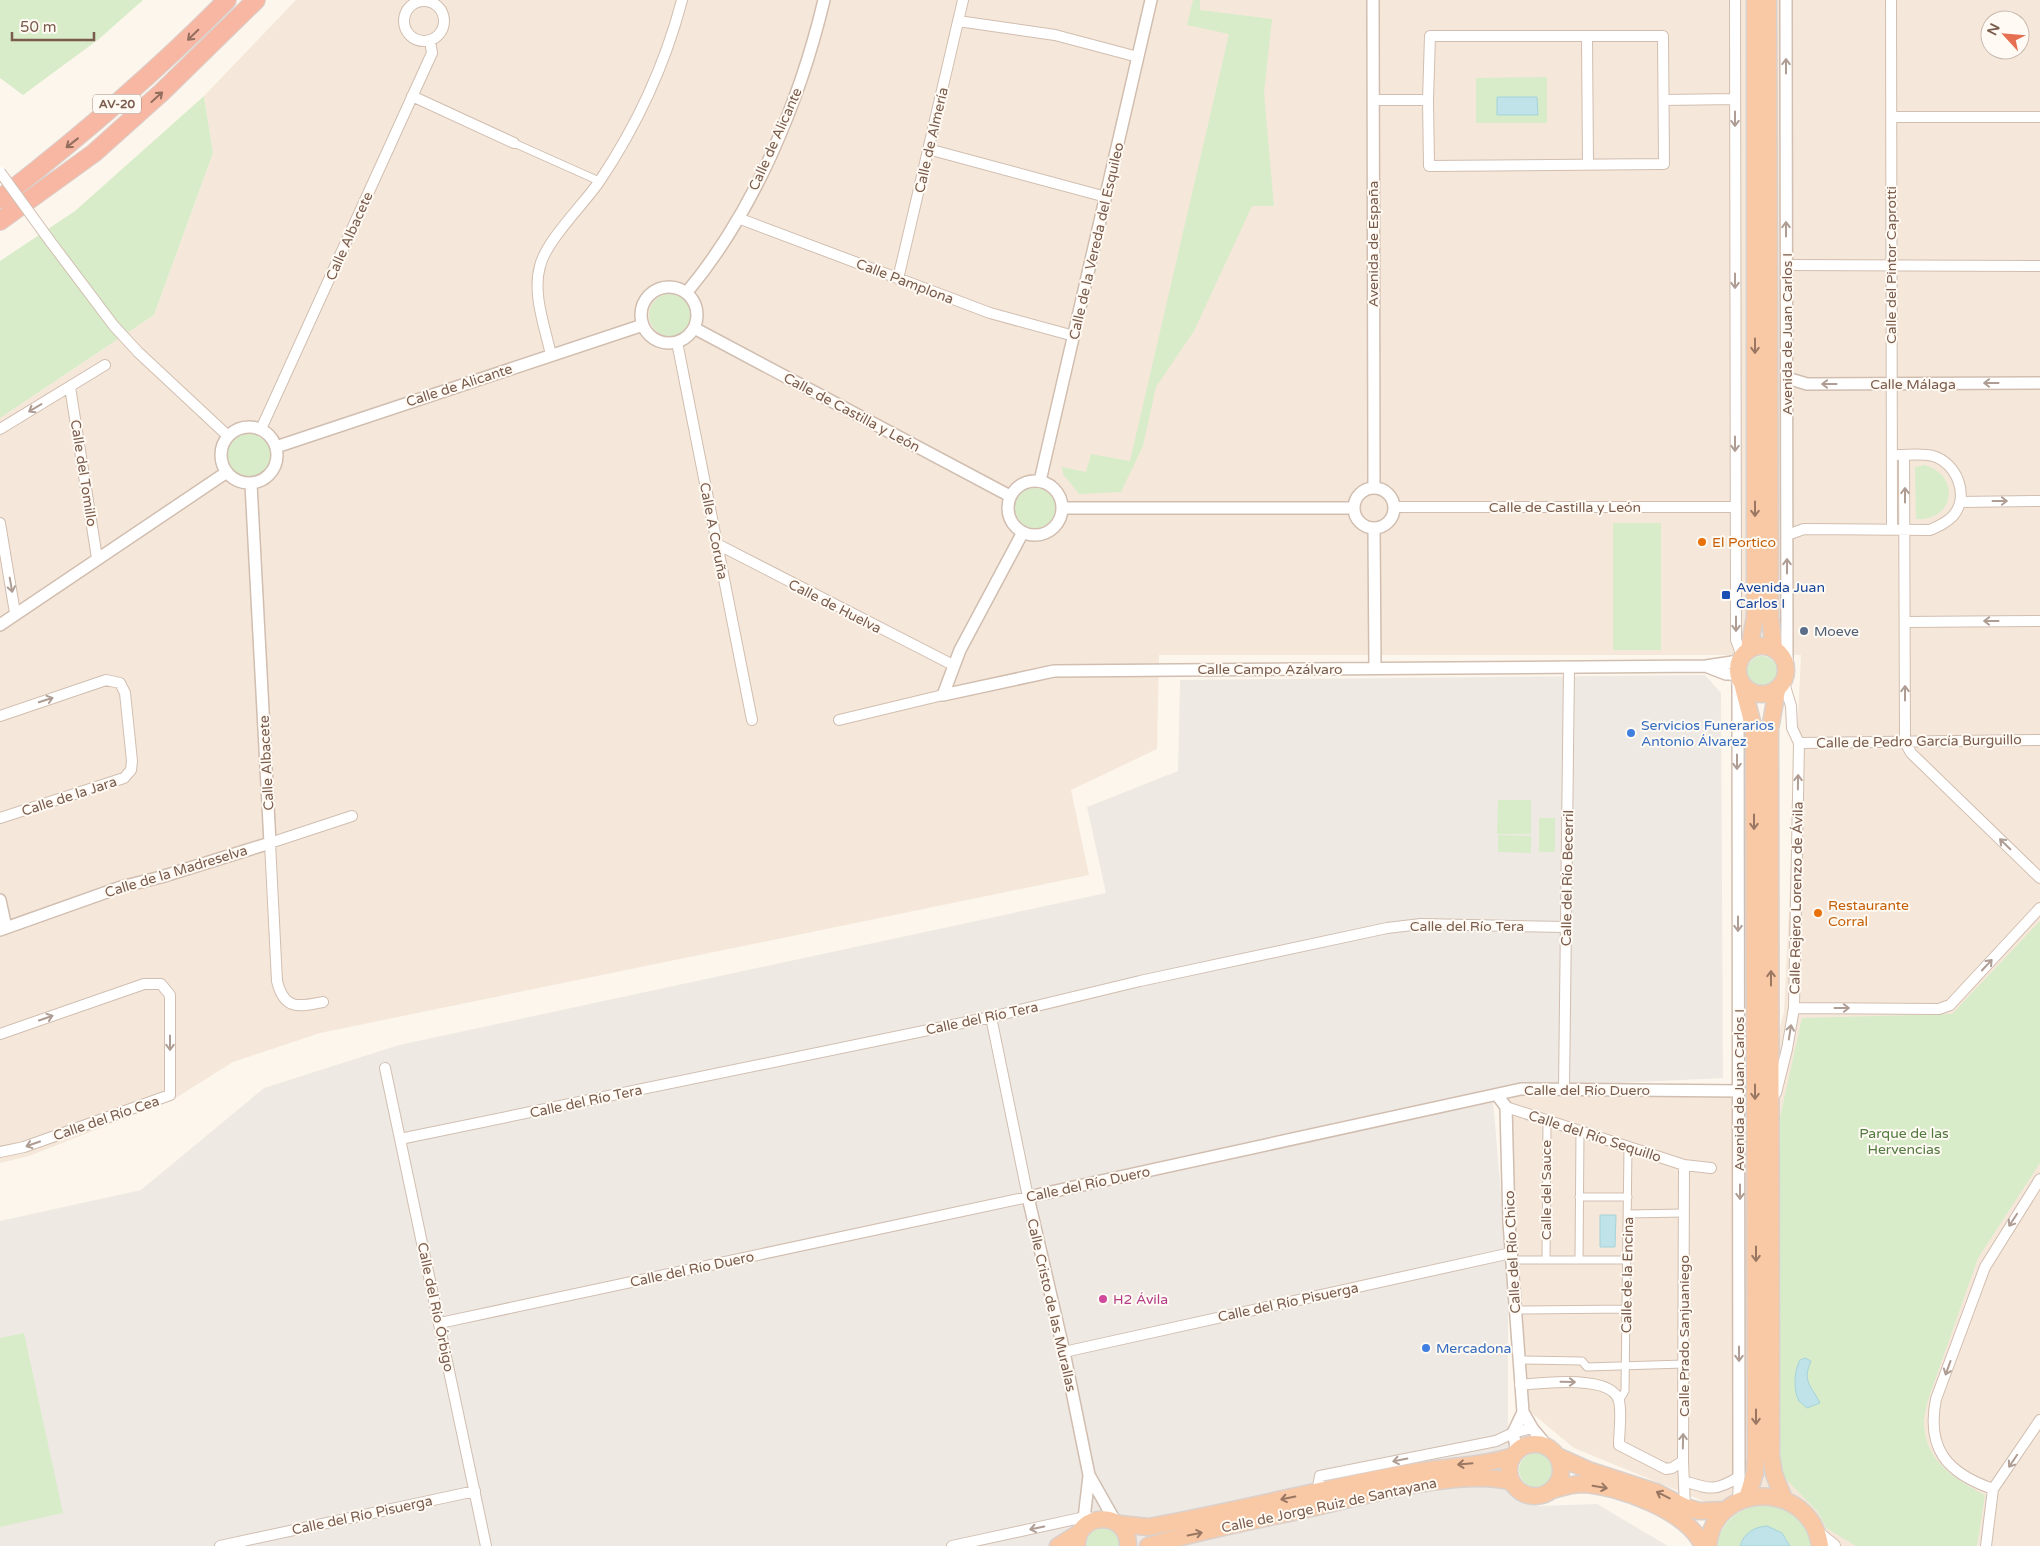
<svg xmlns="http://www.w3.org/2000/svg" width="2040" height="1546" viewBox="0 0 2040 1546" font-family="'Varela Round',sans-serif">
	<rect width="100%" height="100%" fill="#fdf6ec"/>
	<!-- residential -->
	<path fill="#f5e8da" fill-rule="evenodd" d="M 296,0 L 2040,0 L 2040,1546 L 1794,1546 L 1708,1503 L 1574,1448 L 1528,1410 L 1503,1095 L 1764,1088 L 1784,1012 L 1801,655 L 1159,655 L 1157,749 L 1071,790 L 1089,875 L 320,1033 L 233,1062 L 174,1099 L 29,1156 L 0,1163 L 0,418 L 154,315 L 213,153 L 204,96 ZM 1990,20 L 2020,20 L 2020,50 L 1990,50 Z"/>
	<!-- industrial -->
	<path fill="#efe9e4" d="M 1705,675 L 1721,693 L 1723,1078 L 1492,1089 L 1508,1275 L 1508,1436 L 1513,1490 L 1539,1506 L 1597,1504 L 1668,1546 L 0,1546 L 0,1221 L 141,1190 L 264,1088 L 399,1045 L 1106,893 L 1087,807 L 1178,771 L 1180,680 Z"/>
	<!-- green -->
	<path fill="#d8ecc9" d="M 0,0 L 143,0 L 99,39 L 23,95 L 0,78 Z
		M 1193,0 L 1200,0 L 1200,10 L 1272,19 L 1264,93 L 1274,206 L 1252,206 L 1194,331 L 1156,387 L 1143,446 L 1121,492 L 1079,494 L 1063,474 L 1062,467 L 1086,472 L 1091,454 L 1130,461 L 1229,34 L 1187,25 Z
		M 1547,77 L 1547,123 L 1476,123 L 1476,78 Z
		M 204,96 L 213,153 L 154,315 L 0,418 L 0,261 L 75,211 Z
		M649 315a21 21 0 1 1 42 0a21 21 0 1 1-42 0Z
		M227 456a22 22 0 1 1 44 0a22 22 0 1 1-44 0Z
		M 1924,465 C 1962,475 1954,522 1916,519 L 1915,467 Z
		M1015 508a20 20 0 1 1 40 0a20 20 0 1 1-40 0Z
		M 1613,523 L 1661,523 L 1661,650 L 1613,650 Z
		M1747 671a15 15 0 1 1 30 0a15 15 0 1 1-30 0Z
		M 1498,800 L 1531,800 L 1531,834 L 1497,834 Z
		M 1539,818 L 1555,818 L 1555,852 L 1539,852 Z
		M 1498,835 L 1531,836 L 1531,853 L 1498,852 Z
		M 2040,921 L 2040,1163 L 1978,1258 L 1927,1403 C 1926,1410 1923,1419 1924,1426 C 1927,1463 1956,1480 1985,1495 L 1977,1546 L 1856,1546 L 1826,1528 L 1818,1512 L 1783,1476 L 1778,1452 L 1779,1122 L 1802,1018 L 1952,1014 Z
		M 24,1333 L 63,1513 L 0,1527 L 0,1338 Z
		M1519 1470a17 17 0 1 1 34 0a17 17 0 1 1-34 0Z
		M 1764,1504 C 1789,1507 1808,1520 1812,1546 L 1790,1546 L 1787,1539 L 1741,1543 L 1740,1546 L 1717,1546 C 1721,1520 1740,1508 1764,1504 Z
		M 1098,1527 C 1111,1528 1119,1531 1120,1546 L 1086,1546 L 1089,1534 Z"/>
	<!-- water -->
	<path fill="#bfe3e8" stroke="#a5d3da" d="M 1497,97 L 1537,97 L 1538,115 L 1497,115 Z
		M 1600,1215 L 1616,1215 L 1615,1247 L 1600,1247 Z
		M 1805,1358 L 1811,1361 C 1802,1382 1811,1385 1820,1403 L 1807,1408 L 1799,1401 C 1793,1390 1794,1371 1800,1360 Z
		M 1767,1526 L 1782,1533 L 1790,1546 L 1740,1546 C 1744,1533 1754,1527 1767,1526 Z"/>
	<g fill="none" stroke-linecap="round" stroke-linejoin="round">
		<!-- pedestrian casing -->
		<g stroke="#d1beb0" stroke-width="9">
			<path id="pedestrian" d="M 514,143 L 599,181
				M 1579,1197 L 1628,1197
				M 1628,1214 L 1684,1213
				M 1511,1260 L 1627,1260
				M 1546,1260 L 1547,1120
				M 1579,1260 L 1580,1130
				M 1515,1310 L 1626,1309
				M 1518,1360 L 1582,1361 L 1587,1367 L 1684,1364
				M 1619,1401 L 1625,1391 L 1628,1146"/>
		</g>
		<!-- minor casing -->
		<g stroke="#d1beb0" stroke-width="12">
			<path id="minor" d="M 1735,0 L 1736,640 L 1742,656
				M 1891,0 L 1892,529
				M404 21a20 20 0 1 1 40 0a20 20 0 1 1-40 0Z
				M 958,21 L 1055,35 L 1138,57
				M 1430,36 L 1663,36 L 1664,164 L 1429,166 L 1428,100 Z
				M 1587,37 L 1588,165
				M 412,96 L 514,143
				M 1373,100 L 1428,100
				M 1664,100 L 1735,99
				M 1891,117 L 2040,117
				M 928,149 L 1106,197
				M 738,218 L 990,313 L 1074,336
				M 50,241 L 114,326 L 138,352 L 228,436
				M 1786,265 L 2040,266
				M 898,279 L 963,0
				M 677,342 L 752,720
				M 551,355 C 545,327 532,294 540,266 C 546,241 583,205 599,182 C 636,127 665,65 682,0
				M 70,387 L 97,558
				M 0,429 L 105,365
				M 261,429 L 432,53 L 430,41
				M 1904,455 L 1905,742 L 1911,753 L 2040,878
				M 1960,502 L 2040,501
				M 1394,507 L 1736,507
				M 0,523 L 15,613
				M 1787,535 L 1804,529 L 1930,530 C 1939,526 1946,523 1953,516 C 1970,496 1957,463 1933,456 C 1923,453 1908,455 1898,455
				M 717,544 L 953,665
				M 1905,622 L 2040,621
				M 0,716 L 106,680 L 120,683 L 125,693 L 132,761 L 131,770 L 124,778 L 0,818
				M 839,720 L 943,695
				M 1799,743 L 2040,740
				M 323,1002 C 298,1007 284,1010 277,981 L 270,843 L 352,816
				M 1794,1008 L 1939,1009 L 1950,1005 L 2040,908
				M 0,1034 L 144,984 L 161,984 L 170,995 L 170,1095 L 24,1147 L 0,1152
				M 385,1068 L 486,1546
				M 1564,1089 L 1569,667
				M 1776,1093 L 1787,1049 L 1794,1008 L 1799,743 L 1792,728 L 1791,706 L 1784,683
				M 1506,1107 L 1684,1165 L 1711,1168
				M 400,1139 L 991,1017 L 1140,981 L 1387,928 L 1421,924 L 1566,927
				M 1684,1165 L 1683,1461 L 1685,1507
				M 440,1323 L 1028,1197 L 991,1017
				M 1064,1352 L 1511,1253
				M 1520,1385 C 1540,1383 1612,1374 1619,1401 C 1622,1414 1619,1432 1619,1445 L 1666,1469 L 1672,1468 L 1683,1461
				M 1684,1481 C 1710,1489 1714,1492 1739,1477
				M 1993,1489 C 1947,1473 1926,1449 1936,1399 L 1985,1267 L 2040,1179
				M 1317,1492 L 1320,1476 L 1496,1441 L 1513,1433 L 1532,1428
				M 1738,1502 L 1739,1477
				M 220,1546 L 475,1491
				M 952,1546 L 1085,1517 L 1092,1518
				M 1986,1546 L 1993,1489 L 2040,1420"/>
		</g>
		<!-- tertiary casing -->
		<g stroke="#d1beb0" stroke-width="14">
			<path id="tertiary" d="M 1373,0 L 1374,487
				M 1786,0 L 1787,667
				M641 315a28 28 0 1 1 56 0a28 28 0 1 1-56 0Z
				M 687,292 C 754,212 800,101 824,0
				M 694,328 L 1010,496
				M 1787,378 L 1807,384 L 2040,383
				M221 455a28 28 0 1 1 56 0a28 28 0 1 1-56 0Z
				M 276,447 L 643,325
				M 1040,481 L 1151,0
				M1008 508a27 27 0 1 1 54 0a27 27 0 1 1-54 0Z
				M1354 508a20 20 0 1 1 40 0a20 20 0 1 1-40 0Z
				M 1062,508 L 1353,508
				M 1374,529 L 1375,668
				M 0,625 L 227,472
				M 1708,667 L 1726,674 L 1737,674
				M 1738,678 L 1739,1477
				M 943,695 L 1054,671 L 1706,666 L 1739,661
				M 943,695 L 960,650 L 1023,532
				M 0,900 L 6,928
				M 0,930 L 121,887 L 161,877 L 270,843 L 251,484
				M 1497,1095 L 1506,1107 L 1509,1222 L 1523,1412 L 1532,1428 L 1547,1446
				M 1517,1451 L 1513,1433 L 1523,1412
				M 1115,1521 L 1089,1475 L 1064,1352 L 1028,1197 L 1521,1089 L 1740,1091
				M 1083,1527 L 1089,1476"/>
		</g>
		<!-- secondary casing -->
		<g stroke="#d6c0b0" stroke-width="16">
			<path id="secondary" d="M 1819,1535 L 1833,1546"/>
		</g>
		<!-- trunk casing -->
		<g stroke="#dad1cd" stroke-width="19">
			<path id="trunk" d="M 1768,0 L 1770,617 L 1774,649
				M1738 670a24 24 0 1 1 48 0a24 24 0 1 1-48 0Z
				M 1749,649 L 1755,617 L 1755,0
				M 1743,687 L 1754,729 L 1756,1454 L 1755,1473 L 1747,1498
				M 1777,690 L 1770,729 L 1771,1456 L 1774,1474 L 1784,1499
				M1509 1470a26 26 0 1 1 52 0a26 26 0 1 1-52 0Z
				M 1557,1456 L 1588,1470 L 1656,1492 L 1685,1507 L 1699,1511 L 1726,1510
				M 1552,1490 C 1563,1487 1572,1484 1583,1484 C 1619,1486 1688,1511 1703,1546
				M 1120,1524 L 1148,1527 C 1233,1512 1316,1490 1401,1474 C 1436,1467 1480,1467 1513,1456
				M 1058,1546 L 1079,1533
				M 1077,1546 C 1076,1511 1129,1510 1128,1546
				M 1148,1546 C 1199,1531 1251,1521 1303,1510 C 1357,1498 1461,1467 1512,1482
				M 1708,1546 C 1714,1480 1811,1480 1820,1546"/>
		</g>
		<!-- motorway casing -->
		<g stroke="#dad1cd" stroke-width="20">
			<path id="motorway" d="M 0,199 C 80,137 156,72 227,0
				M 0,221 L 94,153 L 162,92 L 256,0"/>
		</g>
		<!-- pedestrian -->
		<use href="#pedestrian" stroke="#fff" stroke-width="7"/>
		<!-- minor -->
		<use href="#minor" stroke="#fff" stroke-width="10"/>
		<!-- tertiary -->
		<use href="#tertiary" stroke="#fff" stroke-width="11"/>
		<!-- secondary -->
		<use href="#secondary" stroke="#fff" stroke-width="14"/>
		<!-- trunk -->
		<use href="#trunk" stroke="#f9c8a4" stroke-width="16"/>
		<!-- motorway -->
		<use href="#motorway" stroke="#f7b7a3" stroke-width="18"/>
		<!-- minor-bridge casing -->
		<g stroke="#d1beb0" stroke-width="12" stroke-linecap="butt">
			<path id="minor-bridge" d="M 0,172 L 50,241"/>
		</g>
		<!-- minor-bridge -->
		<use href="#minor-bridge" stroke="#fff" stroke-width="10"/>
	</g>
	<!-- one-way arrows -->
	<defs><path id="oneway-shaft" d="M-6 0H5M1.5-3L5.5 0L1.5 3" fill="none" stroke-width="1.6" stroke-linecap="round" stroke-linejoin="round" transform="scale(1.25)"/></defs>
	<g stroke="#936e5e">
		<use href="#oneway-shaft" transform="translate(193 35) rotate(136)"/>
		<use href="#oneway-shaft" transform="translate(157 97) rotate(-42)"/>
		<use href="#oneway-shaft" transform="translate(72 143) rotate(142)"/>
	</g>
	<g stroke="#af9d94">
		<use href="#oneway-shaft" transform="translate(1786 66) rotate(-90)"/>
		<use href="#oneway-shaft" transform="translate(1735 119) rotate(90)"/>
		<use href="#oneway-shaft" transform="translate(1786 229) rotate(-90)"/>
		<use href="#oneway-shaft" transform="translate(1735 281) rotate(90)"/>
		<use href="#oneway-shaft" transform="translate(1991 383) rotate(180)"/>
		<use href="#oneway-shaft" transform="translate(1829 384) rotate(180)"/>
		<use href="#oneway-shaft" transform="translate(35 408) rotate(149)"/>
		<use href="#oneway-shaft" transform="translate(1735 444) rotate(90)"/>
		<use href="#oneway-shaft" transform="translate(1905 495) rotate(-90)"/>
		<use href="#oneway-shaft" transform="translate(2000 501)"/>
		<use href="#oneway-shaft" transform="translate(1787 566) rotate(-90)"/>
		<use href="#oneway-shaft" transform="translate(11 585) rotate(80)"/>
		<use href="#oneway-shaft" transform="translate(1991 621) rotate(180)"/>
		<use href="#oneway-shaft" transform="translate(1736 624) rotate(90)"/>
		<use href="#oneway-shaft" transform="translate(1905 693) rotate(-90)"/>
		<use href="#oneway-shaft" transform="translate(46 700) rotate(-18)"/>
		<use href="#oneway-shaft" transform="translate(1737 762) rotate(90)"/>
		<use href="#oneway-shaft" transform="translate(1798 782) rotate(-89)"/>
		<use href="#oneway-shaft" transform="translate(2005 844) rotate(-136)"/>
		<use href="#oneway-shaft" transform="translate(1738 924) rotate(90)"/>
		<use href="#oneway-shaft" transform="translate(1987 965) rotate(-47)"/>
		<use href="#oneway-shaft" transform="translate(1842 1008)"/>
		<use href="#oneway-shaft" transform="translate(46 1018) rotate(-19)"/>
		<use href="#oneway-shaft" transform="translate(1790 1032) rotate(-81)"/>
		<use href="#oneway-shaft" transform="translate(170 1043) rotate(90)"/>
		<use href="#oneway-shaft" transform="translate(33 1144) rotate(161)"/>
		<use href="#oneway-shaft" transform="translate(1740 1192) rotate(90)"/>
		<use href="#oneway-shaft" transform="translate(2013 1220) rotate(123)"/>
		<use href="#oneway-shaft" transform="translate(1739 1354) rotate(90)"/>
		<use href="#oneway-shaft" transform="translate(1948 1368) rotate(110)"/>
		<use href="#oneway-shaft" transform="translate(1568 1382) rotate(1)"/>
		<use href="#oneway-shaft" transform="translate(1683 1441) rotate(-89)"/>
		<use href="#oneway-shaft" transform="translate(1400 1460) rotate(169)"/>
		<use href="#oneway-shaft" transform="translate(2013 1461) rotate(124)"/>
		<use href="#oneway-shaft" transform="translate(1037 1528) rotate(168)"/>
	</g>
	<g stroke="#9a7763">
		<use href="#oneway-shaft" transform="translate(1755 346) rotate(90)"/>
		<use href="#oneway-shaft" transform="translate(1755 509) rotate(90)"/>
		<use href="#oneway-shaft" transform="translate(1754 822) rotate(90)"/>
		<use href="#oneway-shaft" transform="translate(1771 978) rotate(-90)"/>
		<use href="#oneway-shaft" transform="translate(1755 1092) rotate(90)"/>
		<use href="#oneway-shaft" transform="translate(1756 1254) rotate(90)"/>
		<use href="#oneway-shaft" transform="translate(1756 1417) rotate(90)"/>
		<use href="#oneway-shaft" transform="translate(1465 1464) rotate(175)"/>
		<use href="#oneway-shaft" transform="translate(1600 1487) rotate(9)"/>
		<use href="#oneway-shaft" transform="translate(1663 1495) rotate(-153)"/>
		<use href="#oneway-shaft" transform="translate(1288 1498) rotate(168)"/>
		<use href="#oneway-shaft" transform="translate(1195 1534) rotate(-12)"/>
	</g>
	<!-- markers -->
	<g fill="#e8710a" stroke="#fffaf3" stroke-width="2">
		<circle cx="1702" cy="542" r="5"/>
		<circle cx="1818" cy="913" r="5"/>
	</g>
	<rect fill="#1a4fb4" stroke="#fffaf3" stroke-width="2" x="1721" y="590" width="10" height="10" rx="2.5"/>
	<circle fill="#5c6f8a" stroke="#fffaf3" stroke-width="2" cx="1804" cy="631" r="5"/>
	<g fill="#3f7fe0" stroke="#fffaf3" stroke-width="2">
		<circle cx="1631" cy="733" r="5"/>
		<circle cx="1426" cy="1348" r="5"/>
	</g>
	<circle fill="#d1479c" stroke="#fffaf3" stroke-width="2" cx="1103" cy="1299" r="5"/>
	<g text-anchor="middle" stroke-width="4" stroke-linejoin="round" paint-order="stroke">
		<!-- shield labels -->
		<rect fill="#fffaf3" stroke="#a28b7f" stroke-width="1" x="93" y="94.5" width="48" height="19" rx="4"/>
		<g font-size="12" font-weight="bold" fill="#7a5c4d">
			<text x="117" y="108">AV-20</text>
		</g>
		<!-- street labels -->
		<g font-size="14" fill="#7a5c4d" stroke="#fffaf3">
			<text transform="translate(775 139) rotate(-66)" y="5">Calle de Alicante</text>
			<text transform="translate(931 140) rotate(-77)" y="5">Calle de Almería</text>
			<text transform="translate(349 236) rotate(-66)" y="5">Calle Albacete</text>
			<text transform="translate(1096 241) rotate(-77)" y="5">Calle de la Vereda del Esquileo</text>
			<text transform="translate(1373 244) rotate(-90)" y="5">Avenida de España</text>
			<text transform="translate(1891 265) rotate(-90)" y="5">Calle del Pintor Caprotti</text>
			<text transform="translate(905 281) rotate(21)" y="5">Calle Pamplona</text>
			<text transform="translate(1787 334) rotate(-90)" y="5">Avenida de Juan Carlos I</text>
			<text x="1913" y="389">Calle Málaga</text>
			<text transform="translate(459 385) rotate(-18)" y="5">Calle de Alicante</text>
			<text transform="translate(852 412) rotate(28)" y="5">Calle de Castilla y León</text>
			<text transform="translate(84 473) rotate(81)" y="5">Calle del Tomillo</text>
			<text x="1565" y="512">Calle de Castilla y León</text>
			<text transform="translate(714 531) rotate(79)" y="5">Calle A Coruña</text>
			<text transform="translate(835 606) rotate(27)" y="5">Calle de Huelva</text>
			<text x="1270" y="674">Calle Campo Azálvaro</text>
			<text transform="translate(1919 741) rotate(-1)" y="5">Calle de Pedro García Burguillo</text>
			<text transform="translate(266 763) rotate(-93)" y="5">Calle Albacete</text>
			<text transform="translate(69 796) rotate(-18)" y="5">Calle de la Jara</text>
			<text transform="translate(176 871) rotate(-17)" y="5">Calle de la Madreselva</text>
			<text transform="translate(1567 878) rotate(-89)" y="5">Calle del Río Becerril</text>
			<text transform="translate(1796 898) rotate(-89)" y="5">Calle Rejero Lorenzo de Ávila</text>
			<text x="1467" y="931">Calle del Río Tera</text>
			<text transform="translate(982 1018) rotate(-12)" y="5">Calle del Río Tera</text>
			<text x="1587" y="1095">Calle del Río Duero</text>
			<text transform="translate(1739 1090) rotate(-90)" y="5">Avenida de Juan Carlos I</text>
			<text transform="translate(586 1101) rotate(-12)" y="5">Calle del Río Tera</text>
			<text transform="translate(106 1118) rotate(-19)" y="5">Calle del Río Cea</text>
			<text transform="translate(1595 1136) rotate(18)" y="5">Calle del Río Sequillo</text>
			<text transform="translate(1088 1184) rotate(-12)" y="5">Calle del Río Duero</text>
			<text transform="translate(1546 1190) rotate(-90)" y="5">Calle del Sauce</text>
			<text transform="translate(1512 1252) rotate(-93)" y="5">Calle del Río Chico</text>
			<text transform="translate(692 1269) rotate(-12)" y="5">Calle del Río Duero</text>
			<text transform="translate(1627 1275) rotate(-89)" y="5">Calle de la Encina</text>
			<text transform="translate(1288 1302) rotate(-12)" y="5">Calle del Río Pisuerga</text>
			<text transform="translate(1052 1305) rotate(77)" y="5">Calle Cristo de las Murallas</text>
			<text transform="translate(436 1307) rotate(78)" y="5">Calle del Río Órbigo</text>
			<text transform="translate(1684 1336) rotate(-90)" y="5">Calle Prado Sanjuaniego</text>
			<text transform="translate(1329 1505) rotate(-12)" y="5">Calle de Jorge Ruiz de Santayana</text>
			<text transform="translate(362 1515) rotate(-12)" y="5">Calle del Río Pisuerga</text>
		</g>
		<!-- food labels -->
		<g font-size="14" fill="#c56008" stroke="#fffaf3" text-anchor="start">
			<text x="1712" y="547">El Portico</text>
			<text x="1828" y="910">Restaurante<tspan x="1828" dy="16">Corral</tspan></text>
		</g>
		<!-- transit labels -->
		<g font-size="14" fill="#164399" stroke="#fffaf3" text-anchor="start">
			<text x="1736" y="592">Avenida Juan<tspan x="1736" dy="16">Carlos I</tspan></text>
		</g>
		<!-- service labels -->
		<g font-size="14" fill="#4e5e75" stroke="#fffaf3" text-anchor="start">
			<text x="1814" y="636">Moeve</text>
		</g>
		<!-- shop labels -->
		<g font-size="14" fill="#366cbe" stroke="#fffaf3" text-anchor="start">
			<text x="1641" y="730">Servicios Funerarios<tspan x="1641" dy="16">Antonio Álvarez</tspan></text>
			<text x="1436" y="1353">Mercadona</text>
		</g>
		<!-- park labels -->
		<g font-size="14" fill="#537a41" stroke="#fffaf3">
			<text x="1904" y="1138">Parque de las<tspan x="1904" dy="16">Hervencias</tspan></text>
		</g>
		<!-- hotel labels -->
		<g font-size="14" fill="#b23c85" stroke="#fffaf3" text-anchor="start">
			<text x="1113" y="1304">H2 Ávila</text>
		</g>
	</g>
	<!-- north arrow -->
	<g transform="translate(2005 35) rotate(296)"><circle r="24" fill="#fffaf3" stroke="#cabbb1"/>
	<path d="M0-4L9 19L0 12L-9 19Z" fill="#e76f51"/>
	<text y="-8" font-size="14" font-weight="bold" text-anchor="middle" fill="#7a5c4d">N</text>
	</g>
	<!-- scale -->
	<path d="M12 32v8h82v-8" fill="none" stroke="#7a5c4d" stroke-width="2.5"/>
	<text x="20" y="32" font-size="15" fill="#7a5c4d" stroke="#fffaf3" stroke-width="4" paint-order="stroke">50 m</text>
</svg>
